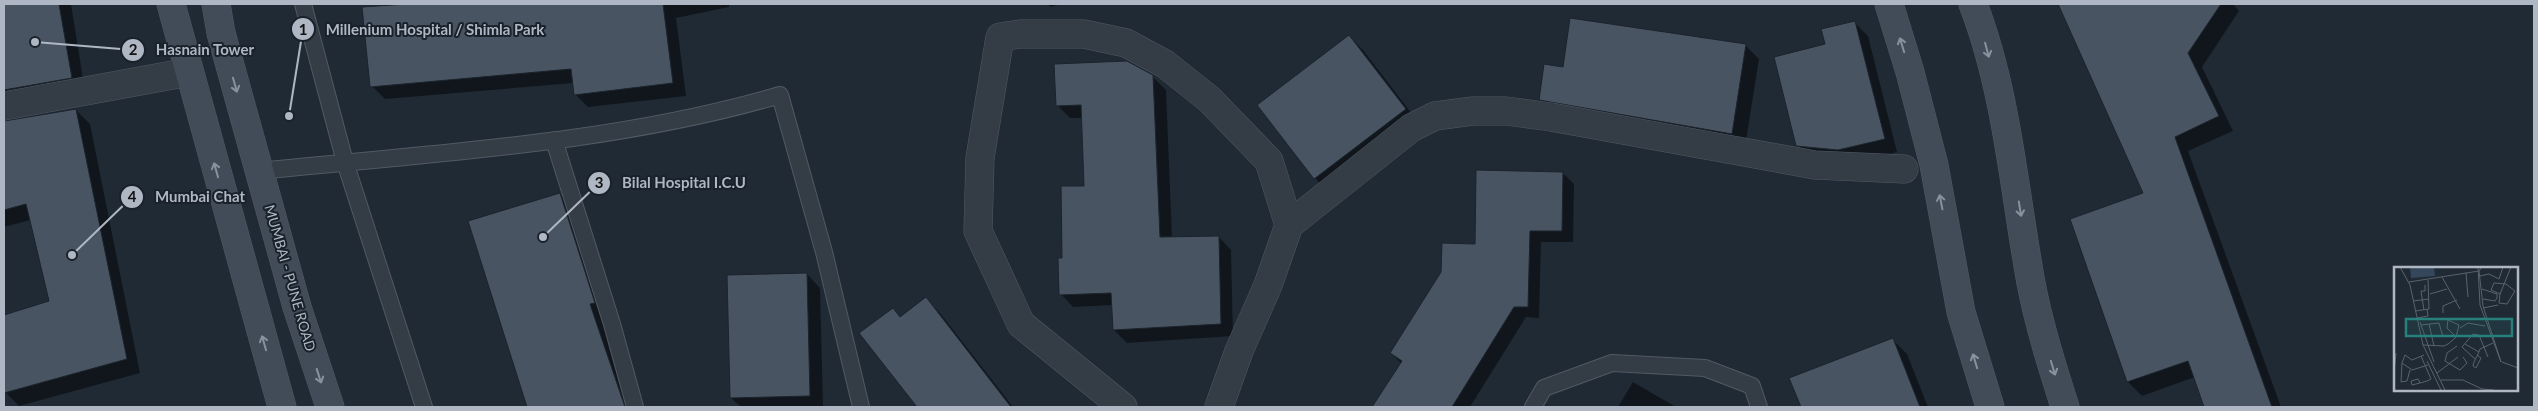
<svg xmlns="http://www.w3.org/2000/svg" width="2538" height="411" viewBox="0 0 2538 411" font-family="Lato,sans-serif">
	<rect width="100%" height="100%" fill="#202a35"/>
	<!-- shadow -->
	<path fill="#0007" d="M 4,4 L 71,4 L 85,91 L 4,114 Z
		M 426,4 L 729,4 L 729,7 L 676,18 L 686,96 L 588,107 L 575,94 L 574,83 L 385,99 L 372,86 L 364,8 Z
		M 1047,4 L 1062,4 L 1051,7 Z
		M 2059,4 L 2233,4 L 2239,11 L 2202,67 L 2233,131 L 2188,151 L 2281,407 L 2206,407 L 2195,377 L 2142,396 L 2128,382 L 2071,220 L 2145,194 Z
		M 1854,22 L 1868,36 L 1897,152 L 1853,164 L 1811,159 L 1798,145 L 1827,45 Z
		M 1349,36 L 1363,50 L 1419,123 L 1328,192 L 1315,178 Z
		M 1745,45 L 1759,59 L 1745,147 L 1554,113 L 1540,99 L 1564,68 Z
		M 1152,76 L 1166,90 L 1172,238 L 1219,237 L 1231,250 L 1233,336 L 1127,343 L 1114,330 L 1113,305 L 1073,307 L 1061,294 L 1085,187 L 1083,118 L 1070,118 L 1057,105 Z
		M 76,110 L 90,124 L 140,373 L 19,406 L 5,392 L 4,387 L 4,317 L 50,302 L 31,220 L 4,227 L 4,122 Z
		M 1563,173 L 1574,184 L 1573,242 L 1541,242 L 1539,318 L 1526,317 L 1470,407 L 1373,407 L 1402,364 L 1391,353 L 1476,245 Z
		M 560,194 L 573,208 L 633,407 L 529,407 L 469,222 Z
		M 807,274 L 820,288 L 823,407 L 741,407 L 731,398 Z
		M 926,299 L 940,313 L 1013,407 L 919,407 L 861,333 L 892,309 L 901,318 Z
		M 1893,340 L 1907,354 L 1928,407 L 1802,407 L 1791,379 Z
		M 1633,382 L 1676,407 L 1618,407 Z"/>
	<!-- building -->
	<path fill="#485461" stroke="#1b232c" d="M 4,4 L 59,4 L 72,78 L 4,90 Z
		M 408,4 L 663,4 L 673,83 L 574,95 L 571,69 L 370,87 L 362,7 Z
		M 2058,4 L 2221,4 L 2188,53 L 2219,116 L 2175,137 L 2272,407 L 2204,407 L 2188,361 L 2127,382 L 2070,219 L 2143,193 Z
		M 1570,18 L 1746,44 L 1732,134 L 1539,100 L 1544,64 L 1563,67 Z
		M 1855,21 L 1885,139 L 1838,150 L 1796,146 L 1774,57 L 1825,44 L 1821,29 Z
		M 1349,35 L 1406,109 L 1314,179 L 1257,105 Z
		M 1127,61 L 1153,75 L 1160,237 L 1219,236 L 1221,324 L 1113,330 L 1111,293 L 1059,295 L 1058,258 L 1062,258 L 1061,186 L 1084,186 L 1081,105 L 1056,106 L 1054,64 Z
		M 76,109 L 127,359 L 4,393 L 4,315 L 49,301 L 26,204 L 4,210 L 4,121 Z
		M 1476,170 L 1563,172 L 1562,231 L 1530,231 L 1528,307 L 1514,307 L 1452,407 L 1372,407 L 1402,361 L 1390,353 L 1441,272 L 1442,243 L 1475,244 Z
		M 560,193 L 595,303 L 590,304 L 625,407 L 527,407 L 468,221 Z
		M 807,273 L 810,396 L 730,398 L 727,275 Z
		M 926,297 L 1011,407 L 917,407 L 859,333 L 893,308 L 900,317 Z
		M 1893,338 L 1920,407 L 1801,407 L 1789,378 Z"/>
	<g fill="none" stroke-linecap="round" stroke-linejoin="round">
		<!-- lane casing -->
		<g stroke="#515a64" stroke-width="18">
			<path id="lane" d="M 303,4 L 345,162 L 424,407
				M 554,140 L 612,324 L 635,407
				M 260,171 C 432,153 613,144 780,95 L 824,252 L 861,407
				M 1533,407 L 1544,388 L 1612,363 L 1705,368 L 1752,386 L 1759,407"/>
		</g>
		<!-- street casing -->
		<g stroke="#515a64" stroke-width="29">
			<path id="street" d="M 4,106 L 189,72
				M 1289,225 L 1411,128 L 1435,116 L 1473,111 L 1506,111 L 1551,117 L 1815,165 L 1904,169
				M 1123,407 L 1021,324 L 978,231 L 980,158 L 1000,37 L 1020,34 L 1084,34 L 1126,43 L 1165,64 L 1209,99 L 1269,161 L 1289,225 L 1268,285 L 1239,351 L 1219,407"/>
		</g>
		<!-- secondary casing -->
		<g stroke="#515a64" stroke-width="29">
			<path id="secondary" d="M 171,4 L 282,407
				M 216,4 L 221,33 L 297,307 L 330,407
				M 1889,4 L 1910,72 L 1934,165 L 1961,312 L 1990,407
				M 1973,4 C 2007,92 2014,190 2031,283 C 2039,325 2052,366 2065,407"/>
		</g>
		<!-- lane -->
		<use href="#lane" stroke="#343c46" stroke-width="16"/>
		<!-- street -->
		<use href="#street" stroke="#343c46" stroke-width="28"/>
		<!-- secondary -->
		<use href="#secondary" stroke="#424b58" stroke-width="28"/>
	</g>
	<!-- one-way arrows -->
	<defs><path id="oneway-shaft" d="M-6 0H5M1.5-3L5.5 0L1.5 3" fill="none" stroke-width="1.6" stroke-linecap="round" stroke-linejoin="round" transform="scale(1.25)"/></defs>
	<g stroke="#88919e">
		<use href="#oneway-shaft" transform="translate(1902 45) rotate(-107)"/>
		<use href="#oneway-shaft" transform="translate(1987 50) rotate(75)"/>
		<use href="#oneway-shaft" transform="translate(235 85) rotate(74)"/>
		<use href="#oneway-shaft" transform="translate(216 170) rotate(-106)"/>
		<use href="#oneway-shaft" transform="translate(1941 202) rotate(-101)"/>
		<use href="#oneway-shaft" transform="translate(2020 209) rotate(81)"/>
		<use href="#oneway-shaft" transform="translate(264 343) rotate(-106)"/>
		<use href="#oneway-shaft" transform="translate(1975 361) rotate(-107)"/>
		<use href="#oneway-shaft" transform="translate(2053 368) rotate(73)"/>
		<use href="#oneway-shaft" transform="translate(319 376) rotate(72)"/>
	</g>
	<g text-anchor="middle" stroke-width="4" stroke-linejoin="round" paint-order="stroke">
		<!-- street labels -->
		<g font-size="14" fill="#aeb7c3" stroke="#19212a">
			<text transform="translate(290 278) rotate(74)" y="5">MUMBAI - PUNE ROAD</text>
		</g>
	</g>
	<!-- overview -->
	<g transform="translate(2394 267)">
		<rect width="124" height="124" fill="#202a35"/>
		<path d="M 16,0 L 40,0 L 41,9 L 17,11 Z" fill="#35475b"/>
		<path fill="none" stroke="#59626e" stroke-width="1" d="M 6,0 L 16,18 L 29,78 L 51,123M 84,0 L 86,38 L 107,95M 85,4 L 89,39 L 107,95M 72,6 L 74,30M 86,9 L 95,7 L 105,12 L 109,0M 48,10 L 66,42M 15,15 L 85,4 L 88,0M 100,16 L 112,17 L 121,24 L 113,37 L 105,36 L 106,27 L 97,23 ZM 88,22 L 103,27 L 103,31 L 101,34 L 89,32M 36,27 L 53,22M 106,27 L 117,0M 19,34 L 35,32M 89,41 L 104,38M 30,43 L 27,24 L 31,24 L 31,18M 21,44 L 35,42 L 34,13M 49,46 L 49,39 L 63,33M 23,51 L 34,49 L 33,42M 26,55 L 40,95M 35,57 L 40,79M 27,58 L 45,56 L 49,70M 66,61 L 74,56 L 91,59M 71,77 L 85,85M 29,78 L 50,79 L 54,77 L 60,72 L 62,70 L 65,58 L 54,53 L 53,61 L 62,70M 63,79 L 53,86 L 51,94 L 66,103 L 73,96 L 69,90M 83,88 L 87,91 L 82,101 L 79,99 L 80,95 L 84,87 L 86,82 L 99,76M 27,89 L 37,112M 81,92 L 68,80 L 79,67 L 85,68 L 94,90M 33,94 L 47,123M 108,95 L 124,101M 8,96 L 11,88 L 18,93 L 30,88M 16,103 L 13,114 L 7,115 L 8,96 L 18,103 L 34,98M 0,105 L 2,86M 43,106 L 64,90M 47,113 L 69,113 L 88,122 L 100,123M 26,116 L 24,112 L 17,114 L 18,118 L 26,116 L 33,114 L 37,112"/>
		<path fill="#27807b" fill-opacity="0.15" stroke="#27807b" stroke-width="2.5" d="M 12,52 L 118,52 L 118,69 L 12,69 Z"/>
		<rect width="124" height="124" fill="none" stroke="#aeb7c3" stroke-width="2.5"/>
	</g>
	<!-- callouts -->
	<path fill="none" stroke="#aeb7c3" stroke-width="2" d="M289 116L303 29M35 42L133 50M543 237L599 183M72 255L132 197"/>
	<g fill="#aeb7c3" stroke="#19212a" stroke-width="2">
		<circle cx="289" cy="116" r="5"/>
		<circle cx="35" cy="42" r="5"/>
		<circle cx="543" cy="237" r="5"/>
		<circle cx="72" cy="255" r="5"/>
		<circle cx="303" cy="29" r="12"/>
		<circle cx="133" cy="50" r="12"/>
		<circle cx="599" cy="183" r="12"/>
		<circle cx="132" cy="197" r="12"/>
	</g>
	<g font-size="15" text-anchor="middle" font-weight="bold" fill="#111">
		<text x="303" y="35">1</text>
		<text x="133" y="55">2</text>
		<text x="599" y="188">3</text>
		<text x="132" y="202">4</text>
	</g>
	<g font-size="15" text-anchor="middle" font-weight="bold" fill="#aeb7c3" stroke="#19212a" stroke-width="4" stroke-linejoin="round" paint-order="stroke">
		<text x="435" y="35">Millenium Hospital / Shimla Park</text>
		<text x="205" y="55">Hasnain Tower</text>
		<text x="684" y="188">Bilal Hospital I.C.U</text>
		<text x="200" y="202">Mumbai Chat</text>
	</g>
	<!-- border -->
	<rect width="2538" height="411" fill="none" stroke="#aeb7c3" stroke-width="10"/>
</svg>
